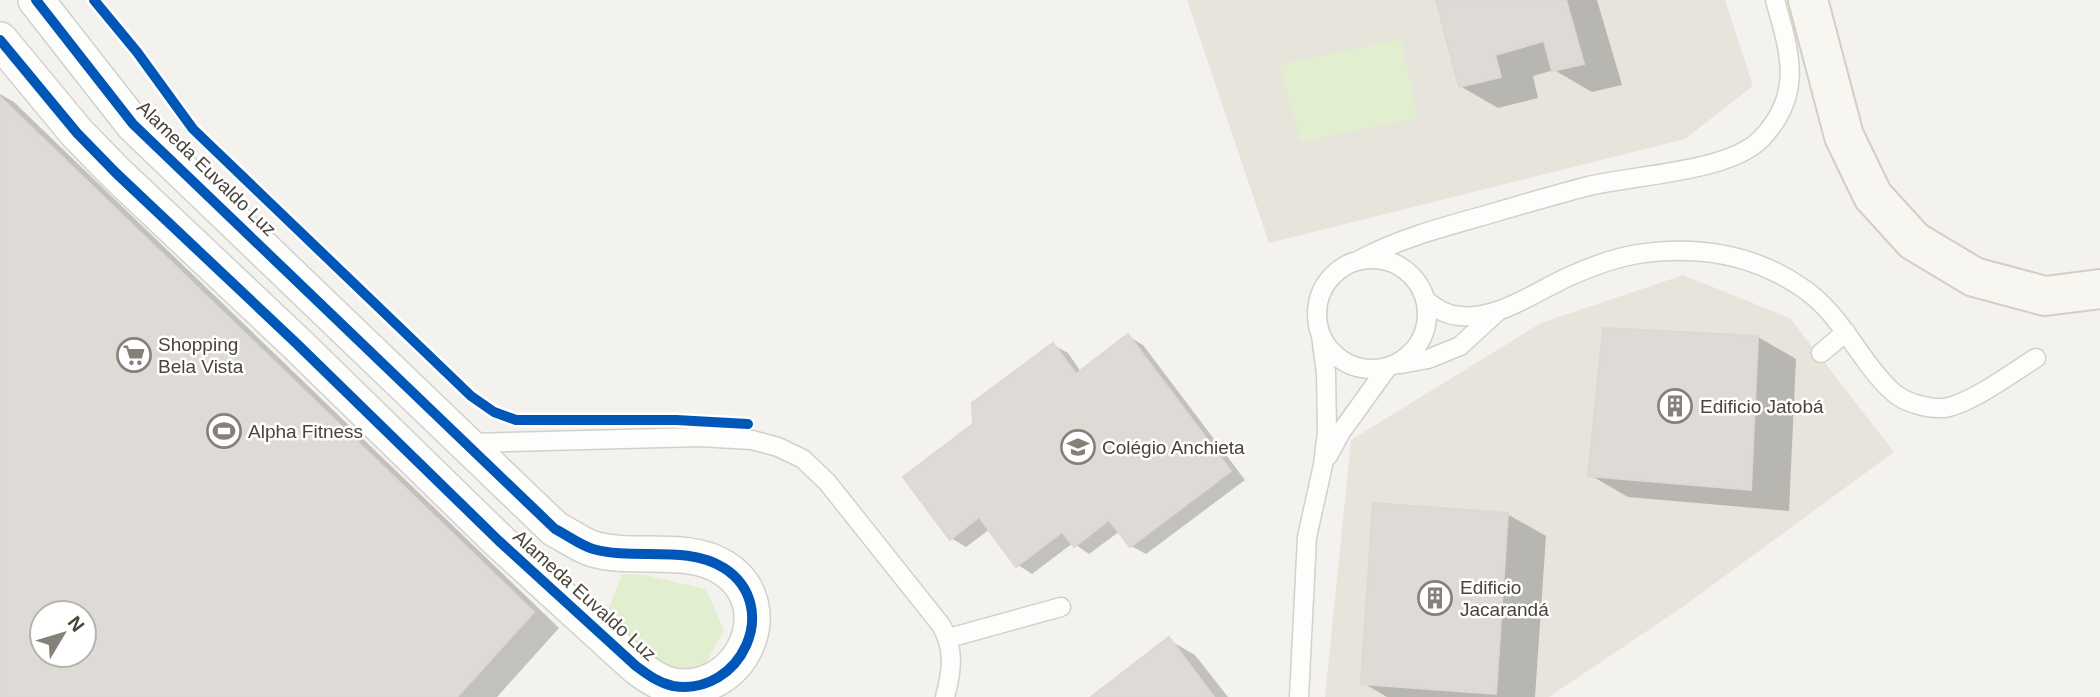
<svg xmlns="http://www.w3.org/2000/svg" width="2100" height="697" viewBox="0 0 2100 697" font-family="Arial,sans-serif">
	<rect width="100%" height="100%" fill="#f4f2ee"/>
	<!-- residential -->
	<path fill="#e7e4dc" d="M 1187,0 L 1725,0 L 1753,86 L 1685,139 L 1269,243 Z
		M 1683,275 L 1790,318 L 1894,452 L 1684,606 L 1549,697 L 1325,697 L 1351,440 L 1541,323 Z"/>
	<!-- green -->
	<path fill="#e1eecf" d="M 1401,39 L 1418,118 L 1300,142 L 1280,64 Z
		M 622,574 L 645,575 L 706,589 L 724,630 L 698,678 L 634,649 L 608,611 Z"/>
	<!-- shadow -->
	<path fill="#0003" fill-rule="evenodd" d="M 1438,0 L 1597,0 L 1622,85 L 1592,92 L 1554,70 L 1533,76 L 1538,98 L 1498,108 L 1460,86 Z
		M 0,94 L 14,102 L 559,628 L 497,697 L 0,697 ZM 42,613 L 84,613 L 84,655 L 42,655 Z
		M 1128,336 L 1143,345 L 1245,480 L 1146,554 L 1131,546 L 1120,531 L 1089,554 L 1073,543 L 1032,574 L 1018,565 L 990,529 L 966,547 L 951,538 L 975,424 L 1053,345 L 1068,353 L 1081,372 Z
		M 1758,337 L 1796,359 L 1789,511 L 1628,497 L 1590,475 Z
		M 1507,514 L 1546,536 L 1535,697 L 1387,697 L 1363,683 Z
		M 1169,640 L 1195,655 L 1228,697 L 1094,697 Z"/>
	<!-- building -->
	<path fill="#dedbd6" stroke="#dcd9d4" stroke-width="2" fill-rule="evenodd" d="M 1436,0 L 1566,0 L 1584,64 L 1552,71 L 1544,41 L 1495,55 L 1501,77 L 1459,87 Z
		M 0,97 L 534,612 L 457,697 L 0,697 ZM 42,613 L 84,613 L 84,655 L 42,655 Z
		M 1603,328 L 1758,336 L 1751,490 L 1588,476 Z
		M 1128,334 L 1231,471 L 1130,547 L 1109,520 L 1074,547 L 1062,532 L 1016,567 L 979,517 L 950,540 L 903,477 L 973,424 L 972,403 L 1053,343 L 1076,374 Z
		M 1373,503 L 1508,513 L 1496,694 L 1361,684 Z
		M 1169,637 L 1214,697 L 1091,697 Z"/>
	<g fill="none" stroke-linecap="round" stroke-linejoin="round">
		<!-- service casing -->
		<g stroke="#d2d0cb" stroke-width="21">
			<path id="service" d="M1317 314a55 55 0 1 1 110 0a55 55 0 1 1-110 0Z
				M 1361,259 C 1401,238 1443,227 1486,215 C 1520,205 1554,195 1589,186 C 1634,175 1729,172 1761,139 C 1804,94 1790,53 1775,0
				M 1427,301 C 1437,309 1446,315 1460,316 C 1497,320 1535,292 1568,277 C 1590,267 1614,258 1638,254 C 1697,245 1754,254 1804,289 C 1843,316 1860,363 1894,393 C 1906,403 1928,409 1944,408 C 1969,405 2013,372 2036,358
				M 1821,353 L 1846,332
				M 1401,364 L 1428,359 L 1460,346 L 1497,312
				M 468,443 L 700,437 L 752,440 L 778,447 L 803,459 L 827,482 L 941,625 C 955,649 952,671 945,697
				M 1328,456 L 1341,432 L 1387,368
				M 949,638 L 1061,607
				M 1299,697 L 1307,537 L 1323,465 L 1327,432 L 1326,373 L 1321,336"/>
		</g>
		<!-- minor casing -->
		<g stroke="#d2d0cb" stroke-width="38">
			<path id="minor" d="M 0,40 L 77,133 L 116,173 L 296,343 L 499,541 L 636,666 C 648,675 659,683 673,686 C 741,697 783,606 724,568 C 686,544 634,561 593,549 C 580,545 567,535 555,529 L 133,124 L 36,0"/>
		</g>
		<!-- secondary casing -->
		<g stroke="#d3cfc5" stroke-width="42">
			<path id="secondary" d="M 1808,0 L 1844,136 L 1873,196 L 1914,241 L 1974,277 L 2045,296 L 2100,289"/>
		</g>
		<!-- service -->
		<use href="#service" stroke="#fdfdfc" stroke-width="18"/>
		<!-- minor -->
		<use href="#minor" stroke="#fdfdfc" stroke-width="35"/>
		<!-- secondary -->
		<use href="#secondary" stroke="#f7f6f1" stroke-width="38"/>
		<!-- cycleway casing -->
		<g stroke="#fff" stroke-width="15">
			<path id="cycleway" d="M 94,0 L 137,52 L 193,129 L 471,396 L 494,412 L 516,420 L 676,420 L 748,424
				M 0,40 L 77,133 L 116,173 L 296,343 L 499,541 L 636,666 C 648,675 659,683 673,686 C 741,697 783,606 724,568 C 686,544 634,561 593,549 C 580,545 567,535 555,529 L 133,124 L 36,0"/>
		</g>
		<!-- cycleway -->
		<use href="#cycleway" stroke="#0057b8" stroke-width="10"/>
	</g>
	<!-- icons -->
	<defs>
		<g id="supermarket-ring" transform="scale(1.75)"><circle r="9.5" fill="#fff" stroke="#868178" stroke-width="1.5"/><path d="M-6-5.5h2.5l.6 2H6L4.5 2H-2.5L-4.4-4H-6ZM-1.5 3.2a1.3 1.3 0 1 0 .1 0ZM3 3.2a1.3 1.3 0 1 0 .1 0Z" fill="#868178"/></g>
		<g id="building-ring" transform="scale(1.75)"><circle r="9.5" fill="#fff" stroke="#868178" stroke-width="1.5"/><path d="M-4-6H4V6H1V3H-1V6H-4ZM-2.5-4.3h1.7v1.8h-1.7ZM.8-4.3h1.7v1.8H.8ZM-2.5-1h1.7V.8h-1.7ZM.8-1h1.7V.8H.8Z" fill="#868178"/></g>
		<g id="stadium-ring" transform="scale(1.75)"><circle r="9.5" fill="#fff" stroke="#868178" stroke-width="1.5"/><path d="M0-5a6.5 5 0 1 0 0 10a6.5 5 0 1 0 0-10ZM-3.5-1.8h7v3.6h-7Z" fill="#868178"/></g>
		<g id="school-ring" transform="scale(1.75)"><circle r="9.5" fill="#fff" stroke="#868178" stroke-width="1.5"/><path d="M0-5L7-2L0 1L-7-2ZM-4 1L0 2.5L4 1V4Q0 6-4 4Z" fill="#868178"/></g>
	</defs>
	<g fill-rule="evenodd">
		<use href="#supermarket-ring" x="134" y="355"/>
		<use href="#building-ring" x="1675" y="406"/>
		<use href="#stadium-ring" x="224" y="431"/>
		<use href="#school-ring" x="1078" y="447"/>
		<use href="#building-ring" x="1435" y="598"/>
	</g>
	<g text-anchor="middle" stroke-width="5" stroke-linejoin="round" paint-order="stroke">
		<!-- street labels -->
		<g font-size="19" fill="#4b4439" stroke="#fff">
			<text transform="translate(207 168) rotate(44)" y="7">Alameda Euvaldo Luz</text>
			<text transform="translate(585 595) rotate(42)" y="7">Alameda Euvaldo Luz</text>
		</g>
		<!-- poi labels -->
		<g font-size="19" fill="#4b4439" stroke="#fff" text-anchor="start">
			<text x="158" y="351">Shopping<tspan x="158" dy="22">Bela Vista</tspan></text>
			<text x="1700" y="413">Edificio Jatobá</text>
			<text x="248" y="438">Alpha Fitness</text>
			<text x="1102" y="454">Colégio Anchieta</text>
			<text x="1460" y="594">Edificio<tspan x="1460" dy="22">Jacarandá</tspan></text>
		</g>
	</g>
	<!-- north arrow -->
	<g transform="translate(63 634) rotate(52)"><circle r="33" fill="#ffffff" stroke="#b7b4b0" stroke-width="2"/>
	<path d="M0-5L12 26L0 18L-12 26Z" fill="#868178"/>
	<text y="-10" font-size="19" font-weight="bold" text-anchor="middle" fill="#4b4439">N</text>
	</g>
</svg>
